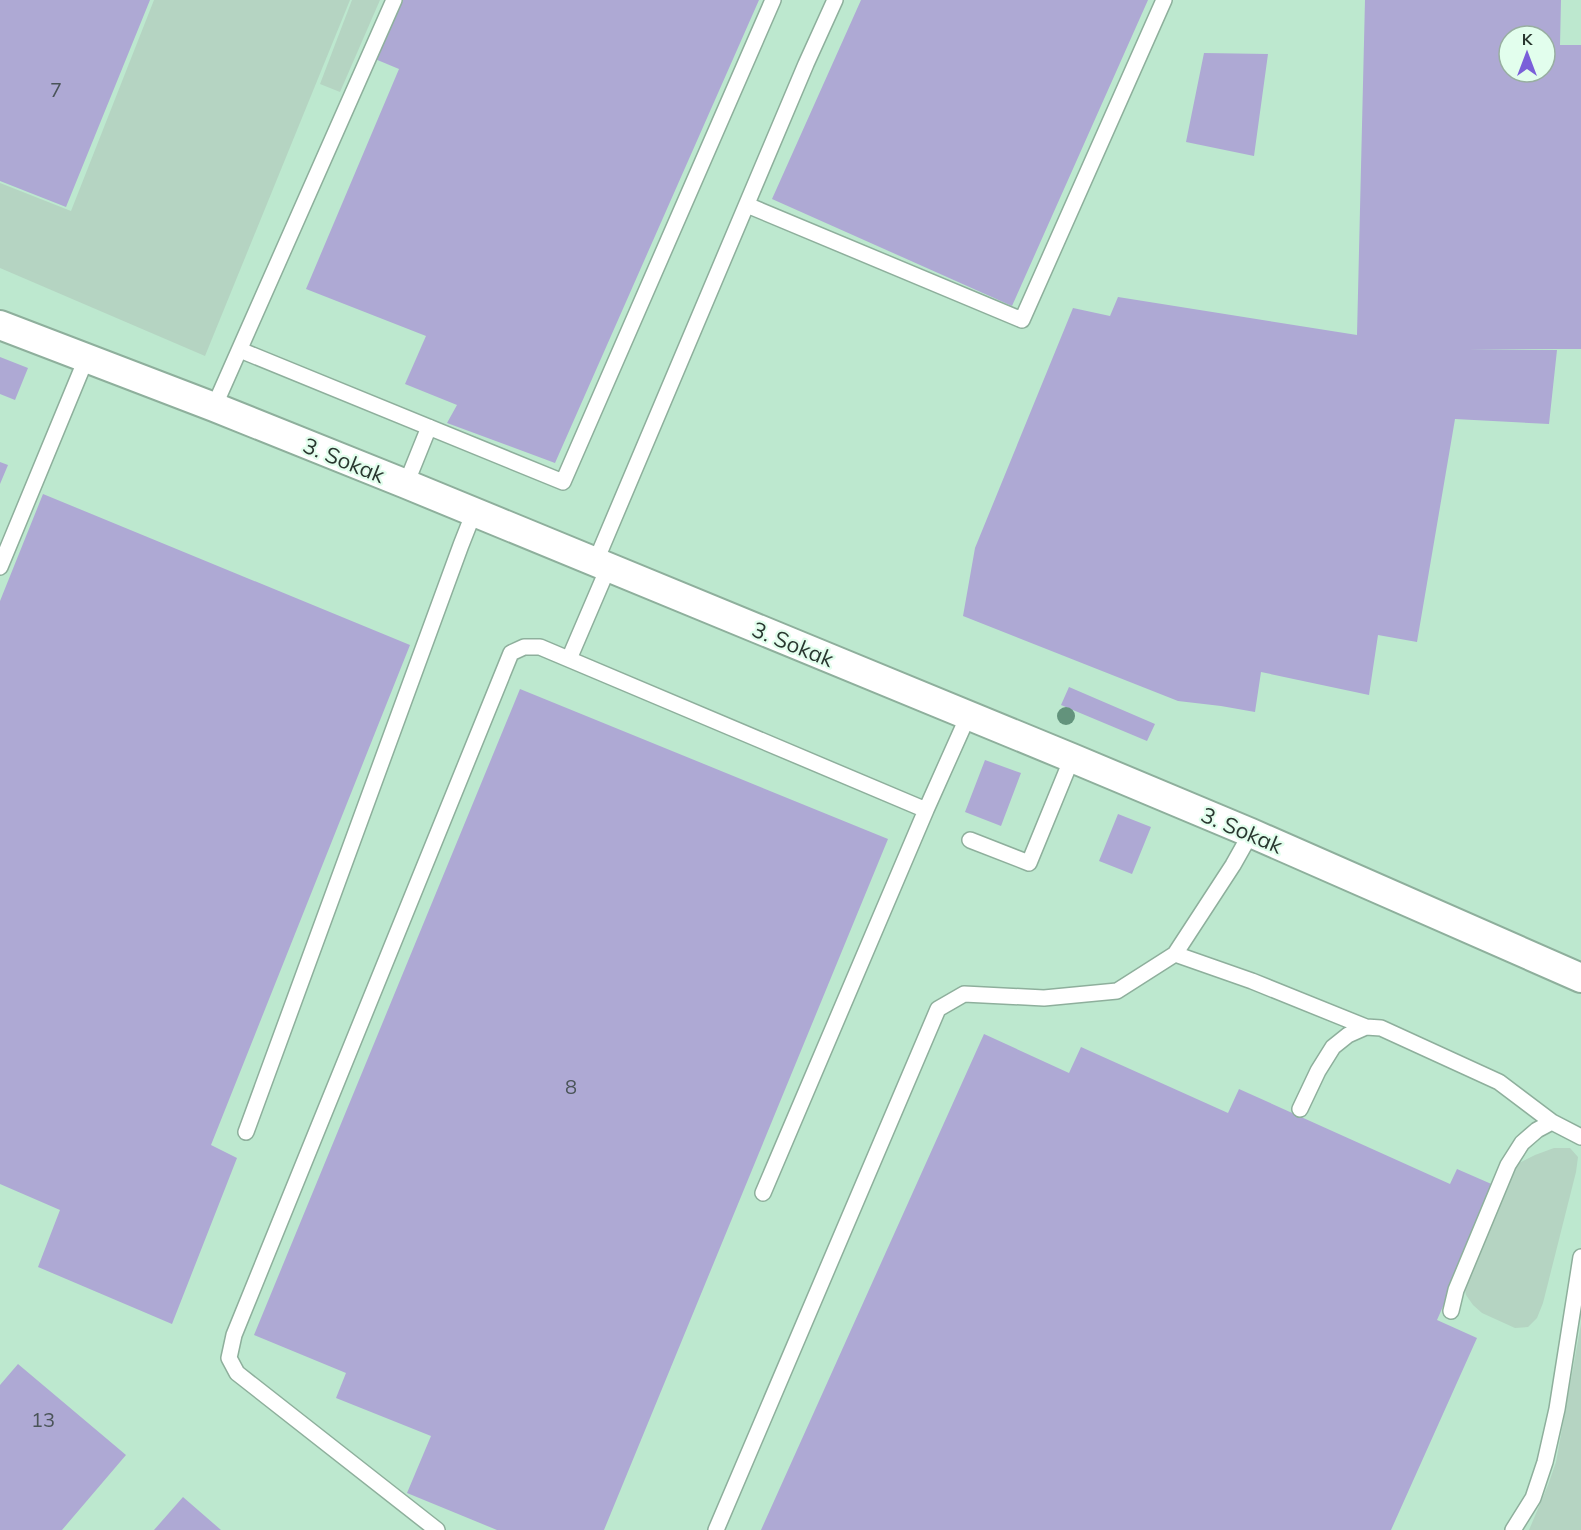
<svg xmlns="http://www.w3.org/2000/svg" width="1581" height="1530" viewBox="0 0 1581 1530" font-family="Mulish,sans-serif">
	<rect width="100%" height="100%" fill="#d0f3de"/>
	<!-- built -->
	<path fill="#bde8cf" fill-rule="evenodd" d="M 0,0 L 1581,0 L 1581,1530 L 0,1530 ZM 1509,36 L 1545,36 L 1545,72 L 1509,72 Z"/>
	<!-- green -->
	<path fill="#b5d4c2" d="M 154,0 L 350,0 L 205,356 L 0,268 L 0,183 L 71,211 Z
		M 352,0 L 380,0 L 340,92 L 320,84 Z
		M 1554,1148 L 1570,1148 L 1578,1157 L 1576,1172 L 1543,1303 L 1537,1318 L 1528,1327 L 1515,1328 L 1482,1313 L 1473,1305 L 1466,1295 L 1463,1281 L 1505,1182 L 1519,1163 L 1535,1155 Z
		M 1581,1324 L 1581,1530 L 1529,1530 L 1548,1485 L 1556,1462 Z"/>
	<!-- building -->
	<path fill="#aea9d4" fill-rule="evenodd" d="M 0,0 L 150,0 L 66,207 L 0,181 Z
		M 403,0 L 759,0 L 555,463 L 447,423 L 457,405 L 405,384 L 426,336 L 306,289 L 399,69 L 375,59 Z
		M 861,0 L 1148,0 L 1012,306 L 772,199 Z
		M 1365,0 L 1561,0 L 1560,45 L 1581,45 L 1581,349 L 1468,349 L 1557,350 L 1549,424 L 1455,419 L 1417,642 L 1378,635 L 1369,695 L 1261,672 L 1255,712 L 1221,706 L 1178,701 L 963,616 L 975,548 L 1073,308 L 1110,316 L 1118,297 L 1357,335 ZM 1509,36 L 1545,36 L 1545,72 L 1509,72 Z
		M 1204,53 L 1268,54 L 1254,156 L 1186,142 Z
		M 0,357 L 28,368 L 15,400 L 0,394 Z
		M 0,462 L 8,465 L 0,484 Z
		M 43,494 L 410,645 L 211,1145 L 237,1158 L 172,1324 L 38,1267 L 60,1210 L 0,1184 L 0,601 Z
		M 1069,687 L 1155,724 L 1147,741 L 1061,705 Z
		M 520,689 L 888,839 L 604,1530 L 497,1530 L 407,1493 L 431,1436 L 336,1398 L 346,1373 L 254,1335 Z
		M 985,760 L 1021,773 L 1001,826 L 965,812 Z
		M 1118,814 L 1151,827 L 1132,874 L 1099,861 Z
		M 984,1034 L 1069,1073 L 1081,1047 L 1228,1113 L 1239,1089 L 1450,1184 L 1457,1169 L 1496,1186 L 1437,1320 L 1477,1338 L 1391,1530 L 761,1530 Z
		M 18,1364 L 126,1455 L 62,1530 L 0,1530 L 0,1385 Z
		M 183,1497 L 221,1530 L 154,1530 Z"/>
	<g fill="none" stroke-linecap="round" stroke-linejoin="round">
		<!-- lane casing -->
		<g stroke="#8eaf9c" stroke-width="18">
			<path id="lane" d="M 747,205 L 1022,320 L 1164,0
				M 240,350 L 563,482 L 773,0
				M 214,407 L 394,0
				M 406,484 L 429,427
				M 595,563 L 806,64 L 835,0
				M 0,567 L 86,359
				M 569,659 L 608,568
				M 926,810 L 968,716
				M 970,840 L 1029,863 L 1072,758
				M 1175,954 L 1233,865 L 1251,833
				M 1300,1109 L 1318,1071 L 1333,1047 L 1348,1035 L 1366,1027 L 1381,1028 L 1499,1082 L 1552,1122 L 1581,1137
				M 246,1132 L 461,545 L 474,512
				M 1451,1311 L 1456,1290 L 1508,1165 L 1522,1143 L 1537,1130 L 1552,1122
				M 437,1530 L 237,1373 L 229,1358 L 234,1335 L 511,653 L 524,647 L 540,647 L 926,810 L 763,1193
				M 716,1530 L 938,1009 L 964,994 L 1044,998 L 1117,991 L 1175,954 L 1252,981 L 1366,1027
				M 1513,1530 L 1533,1498 L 1545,1462 L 1557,1409 L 1581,1257"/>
		</g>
		<!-- street casing -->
		<g stroke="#8eaf9c" stroke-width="32">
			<path id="street" d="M 0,325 L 214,407 L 406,484 L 1072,758 L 1251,833 L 1581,978"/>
		</g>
		<!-- lane -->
		<use href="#lane" stroke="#fff" stroke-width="15"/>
		<!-- street -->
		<use href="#street" stroke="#fff" stroke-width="28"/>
	</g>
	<!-- trees -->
	<circle fill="#63937c" cx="1066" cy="716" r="9"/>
	<g text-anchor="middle" stroke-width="4.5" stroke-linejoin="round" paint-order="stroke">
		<!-- number labels -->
		<g font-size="20" fill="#4a5458">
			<text x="56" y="97">7</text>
			<text x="571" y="1094">8</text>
			<text x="43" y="1427">13</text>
		</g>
		<!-- street labels -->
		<g font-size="22" fill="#29372f" stroke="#e2feed">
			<text transform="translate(344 460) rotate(22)" y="8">3. Sokak</text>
			<text transform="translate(793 644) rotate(22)" y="8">3. Sokak</text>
			<text transform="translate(1242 830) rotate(23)" y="8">3. Sokak</text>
		</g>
	</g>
	<!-- north arrow -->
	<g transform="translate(1527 54)"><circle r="28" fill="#e2feed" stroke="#98aea1" stroke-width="1.5"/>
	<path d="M0-4.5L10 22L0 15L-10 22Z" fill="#7a5fd9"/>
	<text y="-9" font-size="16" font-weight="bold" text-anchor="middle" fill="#29372f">K</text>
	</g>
</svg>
